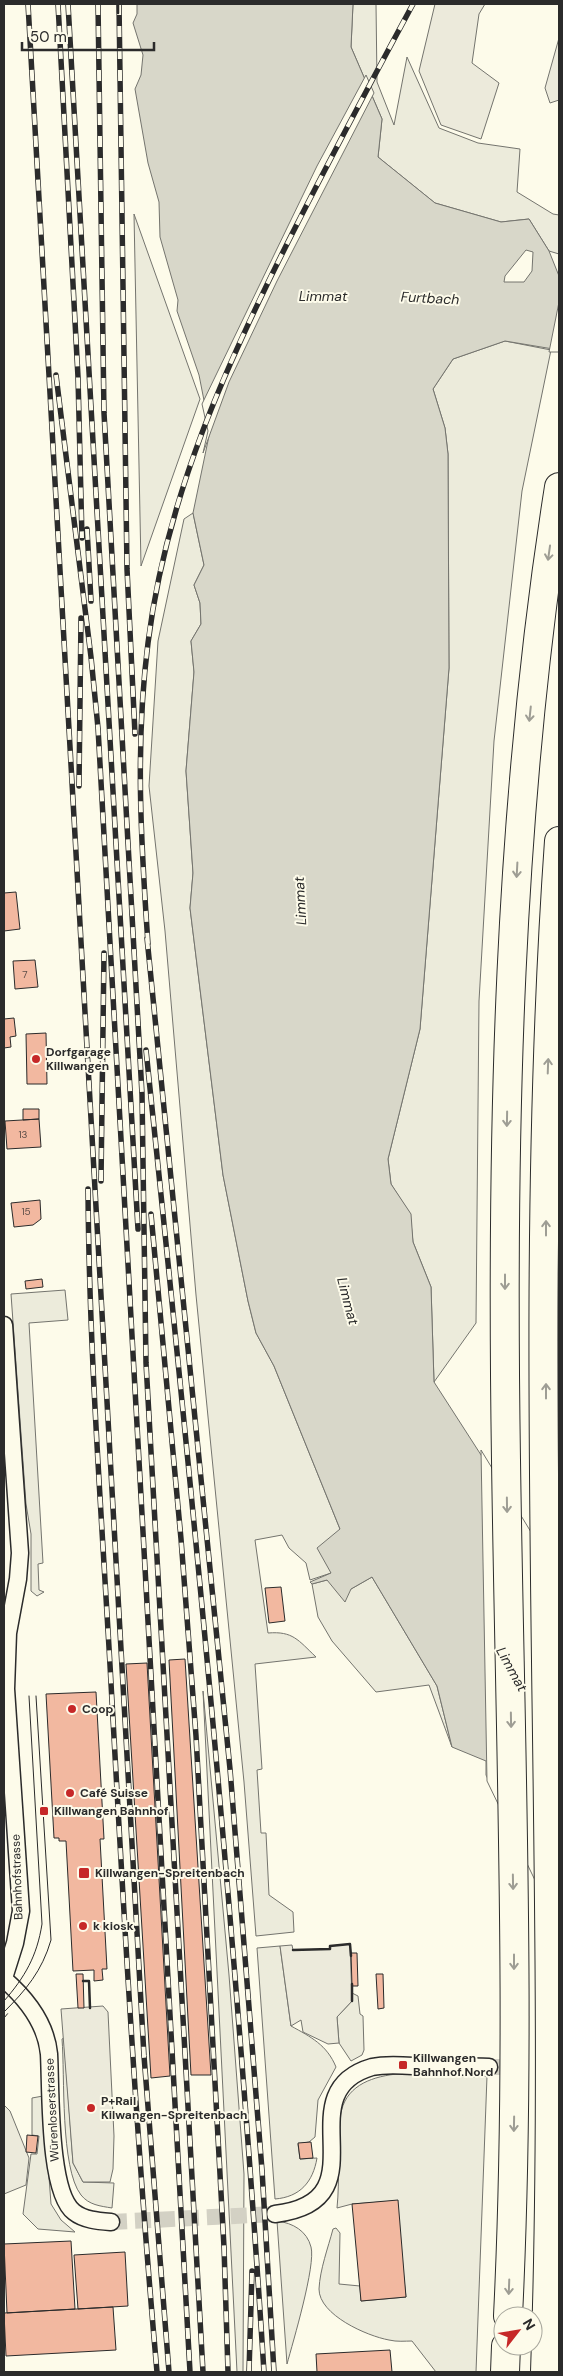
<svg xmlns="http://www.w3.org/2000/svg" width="563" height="2376" viewBox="0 0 563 2376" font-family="'DM Sans',sans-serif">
	<rect width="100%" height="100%" fill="#fdfbea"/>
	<!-- green -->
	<path fill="#ecebdb" stroke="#74746e" d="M 353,4 L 376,4 L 377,82 L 394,125 L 407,57 L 439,128 L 478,143 L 520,149 L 517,192 L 553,214 L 559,215 L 559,254 L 549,251 L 529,219 L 501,222 L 435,203 L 378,157 L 382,119 L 351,47 Z
		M 134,214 L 200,399 L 141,566 Z
		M 505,341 L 551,350 L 522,491 L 494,741 L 479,1001 L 476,1323 L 434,1382 L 431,1287 L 413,1242 L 410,1214 L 391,1184 L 388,1159 L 420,1029 L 449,668 L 448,454 L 445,428 L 433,389 L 453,359 Z
		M 193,513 L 204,565 L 194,585 L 200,603 L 201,624 L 191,641 L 194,672 L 186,771 L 193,873 L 190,908 L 223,1175 L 248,1301 L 256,1333 L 274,1366 L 340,1529 L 331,1573 L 310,1580 L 306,1563 L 289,1548 L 282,1535 L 255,1540 L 268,1633 C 293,1631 298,1640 316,1657 L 255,1664 L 262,1769 L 257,1770 L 261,1833 L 266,1833 L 269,1895 L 293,1912 L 294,1932 L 256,1936 L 244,1782 L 196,1295 L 165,931 L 149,786 L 158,641 L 184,519 Z
		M 65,1290 L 68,1320 L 29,1323 L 43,1563 L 38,1564 L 39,1590 L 44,1592 L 37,1596 L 31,1591 L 31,1534 L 26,1504 L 11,1294 Z
		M 372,1577 L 437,1686 L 452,1747 L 429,1685 L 376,1692 L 332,1641 L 318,1617 L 312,1584 L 327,1580 L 351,1589 Z
		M 203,1691 L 229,1975 L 244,2174 L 243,2372 L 237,2372 Z
		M 280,1946 L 291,2026 C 311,2037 327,2045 336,2067 L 318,2100 L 315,2137 L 309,2142 L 298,2144 L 300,2159 L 317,2158 C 313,2182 300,2197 275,2199 L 257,1948 Z
		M 352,1993 L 358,1996 L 360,2014 L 363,2016 L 364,2050 L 362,2055 L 351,2061 L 339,2043 L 337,2017 L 352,2001 Z
		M 64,2038 L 73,2163 L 83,2182 L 114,2183 L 112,2208 C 100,2206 89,2205 81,2195 C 60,2168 65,2075 62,2039 Z
		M 468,2074 L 473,2077 L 487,2076 L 476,2372 L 436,2372 L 412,2341 C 405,2341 397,2342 389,2340 C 367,2336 319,2315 319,2289 C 320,2269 328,2248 333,2229 L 336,2228 L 340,2233 L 339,2284 L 360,2286 L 361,2301 L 406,2297 L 395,2201 L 352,2204 L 337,2208 C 340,2179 337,2149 340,2120 C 344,2061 427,2074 468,2074 Z
		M 43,2096 L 51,2204 L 61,2220 L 75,2232 L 38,2229 L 23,2214 L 31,2154 L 37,2154 L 39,2136 L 32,2135 L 32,2098 Z
		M 277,2221 C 293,2223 307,2231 311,2247 C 316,2265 293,2342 287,2364 Z"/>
	<!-- parking -->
	<path fill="#eceadb" stroke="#74746e" d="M 435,4 L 485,4 L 479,14 L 472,63 L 499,83 L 481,139 L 441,125 L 419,71 Z
		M 559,38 L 559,100 L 550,103 L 545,88 Z
		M 350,1944 L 352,2001 L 337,2017 L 339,2043 L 328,2044 L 303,2032 L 301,2020 L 291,2026 L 280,1946 L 292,1945 L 293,1950 L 329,1949 L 330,1946 Z
		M 103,2006 L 108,2012 L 114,2136 L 113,2169 L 110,2182 L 83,2182 L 73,2163 L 61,2009 Z
		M 4,2105 L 10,2111 L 29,2158 L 26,2185 L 4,2194 Z"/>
	<!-- water -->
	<path fill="#d8d7c9" stroke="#74746e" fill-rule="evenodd" d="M 137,4 L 353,4 L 351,47 L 382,119 L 378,157 L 435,203 L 501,222 L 529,219 L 549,251 L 559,276 L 559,350 L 505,341 L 453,359 L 433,389 L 445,428 L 448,454 L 449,668 L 420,1029 L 388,1159 L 391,1184 L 411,1214 L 413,1242 L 431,1287 L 434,1382 L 483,1458 L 549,1904 L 486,1775 L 486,1761 L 452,1747 L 437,1686 L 372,1577 L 351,1589 L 345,1602 L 327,1580 L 312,1584 L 310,1582 L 331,1573 L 317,1548 L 340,1529 L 274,1366 L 256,1333 L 248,1301 L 223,1175 L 190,908 L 193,873 L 186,771 L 194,672 L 191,641 L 201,624 L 200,603 L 194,585 L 204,565 L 193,513 L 210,431 L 199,375 L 177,311 L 178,300 L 160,237 L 159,202 L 148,163 L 135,89 L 141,75 L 143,55 L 133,23 L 137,14 ZM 526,250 L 533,252 L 532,271 L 524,282 L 504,282 L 505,276 Z"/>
	<!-- pier -->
	<path fill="#fdfbea" stroke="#74746e" d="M 366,75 L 374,93 L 277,281 L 229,382 L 203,453 L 208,431 L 202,404 L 317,166 Z
		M 559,302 L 559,352 L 549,352 Z
		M 481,1450 L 559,1578 L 559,1942 L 547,1905 L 487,1781 Z"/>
	<!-- building -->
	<path fill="#f2b8a0" stroke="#2b2b2b" d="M 16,892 L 20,929 L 4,931 L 4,893 Z
		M 35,960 L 38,987 L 15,989 L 13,961 Z
		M 14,1018 L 16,1036 L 10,1037 L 11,1047 L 4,1048 L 4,1019 Z
		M 46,1033 L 47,1084 L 27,1084 L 26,1034 Z
		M 23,1109 L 39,1109 L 39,1119 L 23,1120 Z
		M 39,1119 L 41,1147 L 7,1149 L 5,1121 Z
		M 40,1200 L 41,1219 L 33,1225 L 14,1227 L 11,1203 Z
		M 42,1279 L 43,1287 L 26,1289 L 25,1281 Z
		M 281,1587 L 285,1621 L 269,1623 L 265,1588 Z
		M 185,1659 L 211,2075 L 191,2075 L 169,1660 Z
		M 147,1663 L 170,2076 L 151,2078 L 126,1664 Z
		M 96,1692 L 104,1839 L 100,1839 L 107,1969 L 102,1969 L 103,1980 L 94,1981 L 94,1970 L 73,1971 L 66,1841 L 59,1841 L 59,1838 L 54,1838 L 46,1694 Z
		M 351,1953 L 357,1953 L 358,1986 L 352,1986 Z
		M 76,1974 L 83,1974 L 84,2008 L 78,2008 Z
		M 376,1974 L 383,1974 L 384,2008 L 378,2009 Z
		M 27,2135 L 38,2136 L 36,2153 L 26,2152 Z
		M 311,2142 L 313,2158 L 300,2159 L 298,2143 Z
		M 398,2200 L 406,2297 L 361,2301 L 352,2204 Z
		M 71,2241 L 75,2309 L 7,2313 L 4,2244 Z
		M 125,2252 L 128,2306 L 78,2309 L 74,2255 Z
		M 113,2307 L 116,2350 L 6,2356 L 4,2313 Z
		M 390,2350 L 392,2372 L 317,2372 L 316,2354 Z"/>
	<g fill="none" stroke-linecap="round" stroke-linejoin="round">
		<!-- minor-tunnel -->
		<path stroke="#d3d1c4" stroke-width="16" stroke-dasharray="16 8" stroke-linecap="butt" d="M 489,2067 L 557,2067
			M 111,2222 L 275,2214"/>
		<!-- minor casing -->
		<g stroke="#2b2b2b" stroke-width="19">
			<path id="minor" d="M 4,1325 L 20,1553 L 18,1579 L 8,1633 L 6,1689 L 21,1911 L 15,1943 L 4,1978
				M 4,1979 C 27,1999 46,2023 49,2054 C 51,2088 48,2192 74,2212 C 84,2220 98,2221 111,2222
				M 275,2214 C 386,2201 283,2093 372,2067 C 385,2064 400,2065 413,2066 C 439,2066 464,2066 489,2067"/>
		</g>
		<!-- motorway casing -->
		<g stroke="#2b2b2b" stroke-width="30">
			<path id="motorway" d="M 508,2316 C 522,2031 510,1745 506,1460 C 501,1135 508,809 559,487
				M 505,2372 L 506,2346
				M 545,2372 C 563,1862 523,1351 559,841"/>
		</g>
		<!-- minor -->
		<use href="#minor" stroke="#fdfbea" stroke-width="16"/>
		<!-- motorway -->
		<use href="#motorway" stroke="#fdfbea" stroke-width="28"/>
		<!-- tram -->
		<path stroke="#2b2b2b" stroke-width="1" d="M 4,2001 C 25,1977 37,1956 42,1924 L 29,1696
			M 4,2012 C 26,1990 42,1971 51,1940 L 36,1696"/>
		<!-- rail casing -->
		<g stroke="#2b2b2b" stroke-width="5.5">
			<path id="rail" d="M 28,4 L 144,2056 L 169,2372
				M 58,4 L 78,377 L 82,538
				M 68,4 L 138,1229
				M 98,4 L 104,413 L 142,1094 L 146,1363 L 203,2372
				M 119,4 L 127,569 L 135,734
				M 56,375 L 91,657 L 98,728 L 190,2372
				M 87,529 L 91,601
				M 79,786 L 81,618
				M 147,938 L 230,1769 L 262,2170 L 274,2372
				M 148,944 C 141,843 135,744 148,643 C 166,497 226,365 292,234 C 331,157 372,80 413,4
				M 146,1050 C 192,1490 236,1930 264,2372
				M 101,1181 L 104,953
				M 88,1189 C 89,1348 101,1506 110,1665 C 123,1901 136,2137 157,2372
				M 151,1214 L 181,1539 L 196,1736 L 224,2247 L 228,2372
				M 249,2372 L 252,2271"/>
		</g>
		<!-- rail -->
		<use href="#rail" stroke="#fdfbea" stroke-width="4" stroke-dasharray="11" stroke-linecap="butt"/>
		<!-- fence -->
		<path stroke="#2b2b2b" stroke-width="1" stroke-dasharray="6 2.5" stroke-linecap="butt" d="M 4,2018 L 9,2012"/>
		<!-- wall -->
		<path stroke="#2b2b2b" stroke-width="2.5" d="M 118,4 L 118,13
			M 293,1950 L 330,1949 L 330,1946 L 350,1944 L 351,1956
			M 83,1981 L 89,1981 L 90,2008
			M 352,1984 L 352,2001"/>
	</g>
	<!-- one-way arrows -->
	<defs><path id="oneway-shaft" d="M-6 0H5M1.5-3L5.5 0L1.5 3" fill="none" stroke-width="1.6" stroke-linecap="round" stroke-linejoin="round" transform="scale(1.25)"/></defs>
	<g stroke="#9e9d94">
		<use href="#oneway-shaft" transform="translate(549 553) rotate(98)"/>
		<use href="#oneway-shaft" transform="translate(530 714) rotate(96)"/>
		<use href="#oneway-shaft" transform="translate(517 870) rotate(93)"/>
		<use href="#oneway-shaft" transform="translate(548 1066) rotate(-88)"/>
		<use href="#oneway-shaft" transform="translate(507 1119) rotate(91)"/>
		<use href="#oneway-shaft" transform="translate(546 1228) rotate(-90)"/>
		<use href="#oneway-shaft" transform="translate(505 1282) rotate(90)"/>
		<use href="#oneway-shaft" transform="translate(546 1391) rotate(-90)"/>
		<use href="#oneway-shaft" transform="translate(507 1505) rotate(89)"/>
		<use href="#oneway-shaft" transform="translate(511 1720) rotate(89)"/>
		<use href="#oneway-shaft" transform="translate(513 1882) rotate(89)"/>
		<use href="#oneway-shaft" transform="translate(514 1962) rotate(90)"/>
		<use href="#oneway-shaft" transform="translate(514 2124) rotate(91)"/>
		<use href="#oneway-shaft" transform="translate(509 2287) rotate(92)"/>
	</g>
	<!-- markers -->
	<g fill="#c62828" stroke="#fdfbea" stroke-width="2">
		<circle cx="36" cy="1059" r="5"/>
		<circle cx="72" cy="1709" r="5"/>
		<circle cx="70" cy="1793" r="5"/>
		<rect x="39" y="1806" width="10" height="10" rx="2.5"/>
		<rect x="78" y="1867" width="12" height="12" rx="2.5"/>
		<circle cx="83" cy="1926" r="5"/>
		<rect x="398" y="2060" width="10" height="10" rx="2.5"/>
		<circle cx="91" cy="2108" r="5"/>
	</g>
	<g text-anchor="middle" stroke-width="4" stroke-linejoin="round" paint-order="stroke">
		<!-- number labels -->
		<g font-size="10" fill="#5d4e48">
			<text x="25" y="978">7</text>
			<text x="23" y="1138">13</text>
			<text x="26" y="1215">15</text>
		</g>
		<!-- poi labels -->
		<g font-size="12" font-weight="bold" fill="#2b2b2b" stroke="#fdfbea" text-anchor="start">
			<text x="46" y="1056">Dorfgarage<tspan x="46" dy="14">Killwangen</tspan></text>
			<text x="82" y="1713">Coop</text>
			<text x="80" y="1797">Café Suisse</text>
			<text x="54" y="1815">Killwangen Bahnhof</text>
			<text x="95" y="1877">Killwangen-Spreitenbach</text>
			<text x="93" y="1930">k kiosk</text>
			<text x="413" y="2062">Killwangen<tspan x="413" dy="14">Bahnhof Nord</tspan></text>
			<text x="101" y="2105">P+Rail<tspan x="101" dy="14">Kilwangen-Spreitenbach</tspan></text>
		</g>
		<!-- street labels -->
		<g font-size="12" fill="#2b2b2b" stroke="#fdfbea">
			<text transform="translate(17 1877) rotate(-92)" y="4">Bahnhofstrasse</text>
			<text transform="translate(52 2110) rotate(-93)" y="4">Würenloserstrasse</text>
		</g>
		<!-- water labels -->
		<g font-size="14" font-style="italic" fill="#2b2b2b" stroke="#fdfbea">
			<text x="323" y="301">Limmat</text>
			<text transform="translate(430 298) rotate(3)" y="5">Furtbach</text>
			<text transform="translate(300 901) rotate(-93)" y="5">Limmat</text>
			<text transform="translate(348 1301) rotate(75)" y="5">Limmat</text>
			<text transform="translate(512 1669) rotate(61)" y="5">Limmat</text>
		</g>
	</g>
	<!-- border -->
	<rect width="563" height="2376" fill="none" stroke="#2b2b2b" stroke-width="10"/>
	<!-- north arrow -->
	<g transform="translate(518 2331) rotate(59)"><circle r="24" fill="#fdfbea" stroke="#a9a89e"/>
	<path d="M0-4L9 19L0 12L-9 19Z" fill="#c62828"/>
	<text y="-8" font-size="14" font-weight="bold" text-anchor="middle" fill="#2b2b2b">N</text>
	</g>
	<!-- scale -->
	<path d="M22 42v8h132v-8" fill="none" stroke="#2b2b2b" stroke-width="2.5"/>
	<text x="30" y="42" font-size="15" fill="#2b2b2b" stroke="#fdfbea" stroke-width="4" paint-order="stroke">50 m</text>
</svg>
